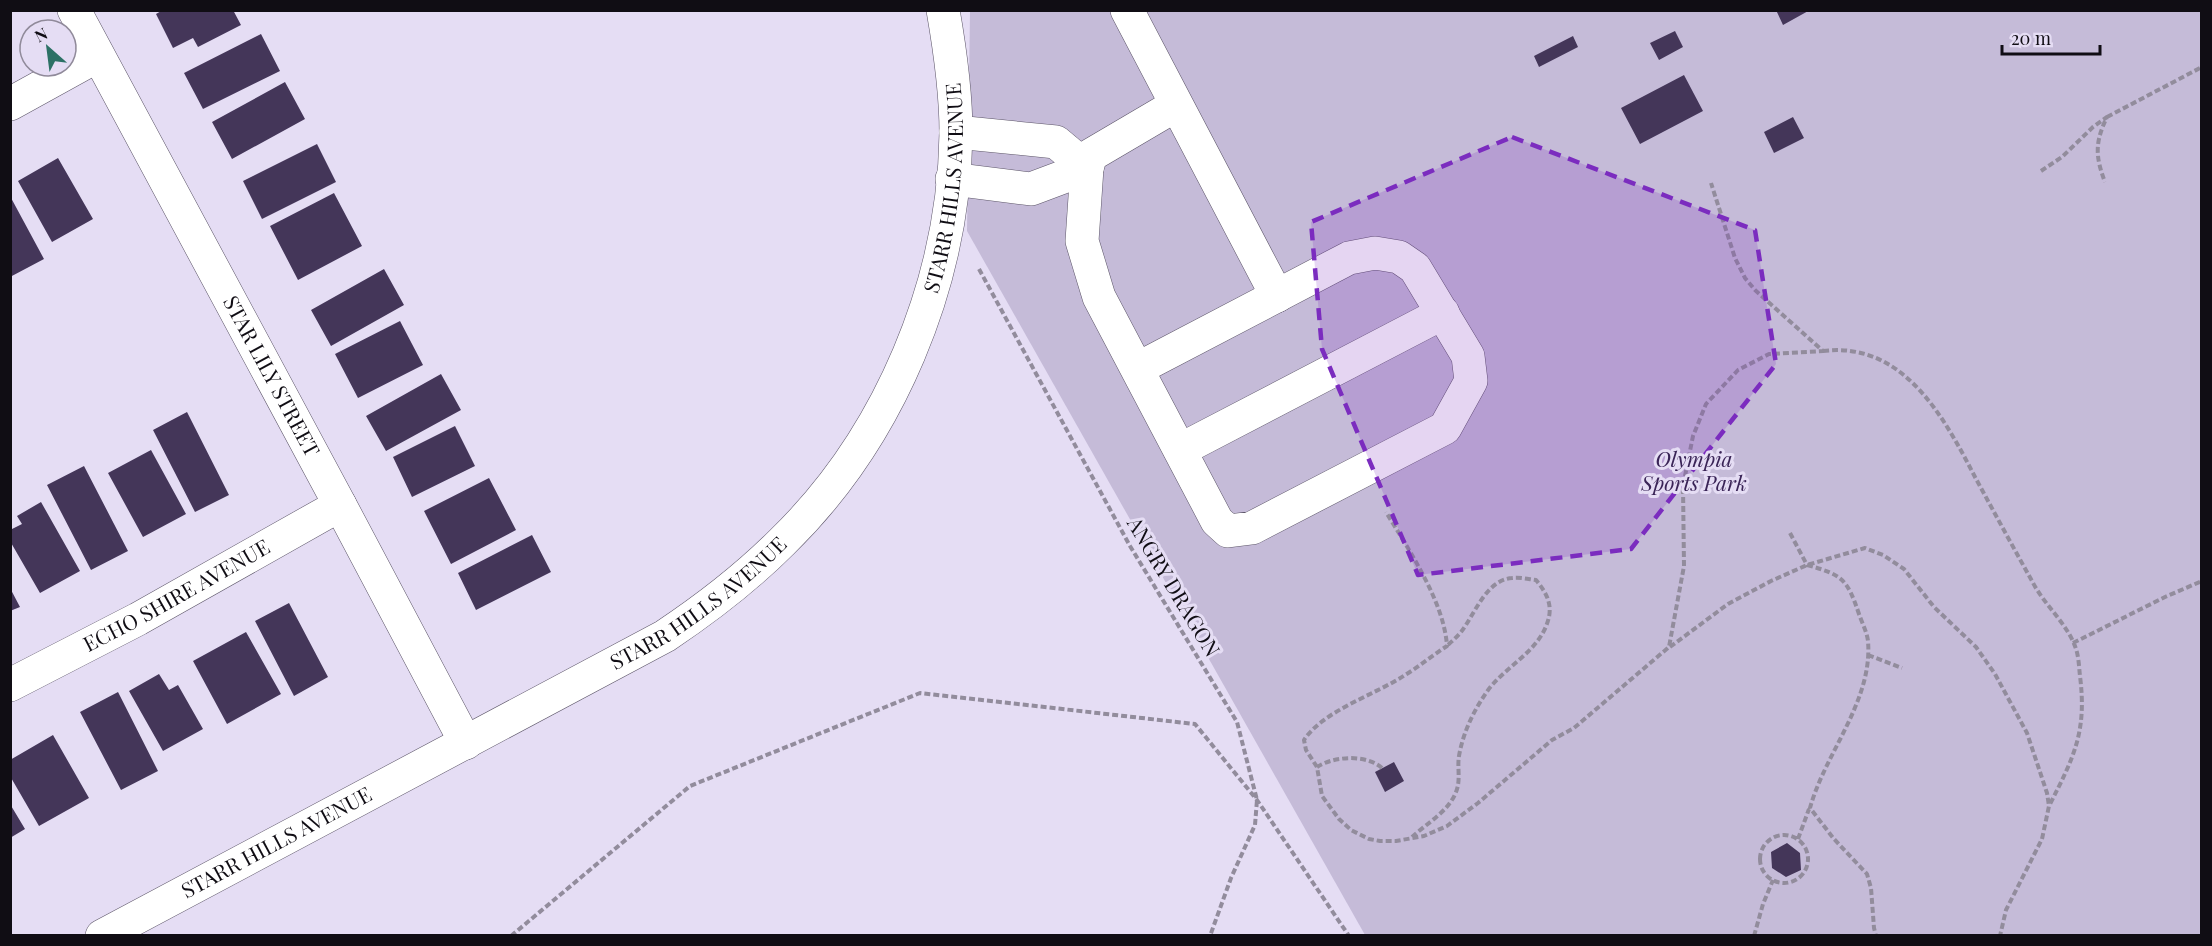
<svg xmlns="http://www.w3.org/2000/svg" width="2212" height="946" viewBox="0 0 2212 946" font-family="'Playfair Display',serif">
	<rect width="100%" height="100%" fill="#e5ddf4"/>
	<!-- green -->
	<path fill="#c5bbd8" d="M 970,11 L 2201,11 L 2201,935 L 1365,935 L 967,231 Z"/>
	<!-- building -->
	<path fill="#443659" d="M 163,10 L 233,10 L 241,25 L 198,47 L 193,38 L 173,48 L 156,14 Z
		M 1776,10 L 1810,10 L 1783,25 Z
		M 1675,31 L 1683,47 L 1659,60 L 1650,43 Z
		M 261,34 L 280,71 L 203,109 L 184,73 Z
		M 1573,36 L 1578,47 L 1539,67 L 1534,56 Z
		M 1684,75 L 1703,111 L 1640,144 L 1621,108 Z
		M 285,82 L 305,119 L 232,159 L 212,122 Z
		M 1793,117 L 1804,138 L 1774,153 L 1764,132 Z
		M 317,144 L 336,182 L 262,219 L 243,181 Z
		M 58,158 L 93,219 L 52,242 L 18,181 Z
		M 334,193 L 362,246 L 298,280 L 270,226 Z
		M 10,196 L 44,259 L 10,277 Z
		M 384,269 L 404,305 L 331,346 L 311,310 Z
		M 400,321 L 423,365 L 358,398 L 335,354 Z
		M 441,374 L 461,410 L 386,451 L 366,416 Z
		M 187,412 L 229,495 L 195,512 L 153,430 Z
		M 455,426 L 475,466 L 412,497 L 393,457 Z
		M 151,450 L 186,514 L 143,537 L 108,473 Z
		M 84,466 L 128,551 L 91,570 L 47,485 Z
		M 489,478 L 516,530 L 451,564 L 424,511 Z
		M 41,502 L 80,571 L 40,593 L 10,541 L 10,530 L 22,524 L 17,516 Z
		M 532,535 L 551,572 L 476,610 L 458,573 Z
		M 10,588 L 20,607 L 10,611 Z
		M 289,603 L 328,677 L 294,696 L 255,621 Z
		M 246,632 L 281,694 L 227,724 L 193,661 Z
		M 159,674 L 169,690 L 178,685 L 203,729 L 163,751 L 129,691 Z
		M 118,692 L 158,771 L 121,790 L 80,712 Z
		M 53,735 L 89,798 L 39,826 L 10,776 L 10,760 Z
		M 1394,762 L 1404,781 L 1385,792 L 1375,772 Z
		M 10,804 L 25,829 L 10,838 Z
		M 1787,843 L 1800,853 L 1801,870 L 1786,877 L 1772,868 L 1771,852 Z"/>
	<g fill="none" stroke-linecap="round" stroke-linejoin="round">
		<!-- minor casing -->
		<g stroke="#5c5568" stroke-width="34">
			<g id="minor">
				<path id="s1" d="M 74,10 L 340,505 L 466,743"/>
				<path d="M 1127,10 L 1277,296"/>
				<path d="M 10,104 L 97,56"/>
				<path d="M 956,132 L 1056,142 L 1087,168"/>
				<path d="M 952,179 L 1031,189 L 1087,168"/>
				<path d="M 1137,369 L 1349,258 L 1375,253 L 1399,257 L 1415,268 L 1468,356 L 1471,381 L 1445,428 L 1252,528 L 1228,531 L 1217,521 L 1099,297 L 1082,241 L 1087,168 L 1091,155 L 1176,105"/>
				<path d="M 1180,450 L 1443,313"/>
				<path id="s2" d="M 10,685 L 138,619 L 340,505"/>
				<path id="s3" d="M 102,936 L 665,636 C 707,608 746,578 782,542 C 890,437 954,283 956,133 C 956,92 950,50 943,10"/>
			</g>
		</g>
		<!-- path -->
		<path stroke="#928c9c" stroke-width="4" stroke-dasharray="6 3" stroke-linecap="butt" d="M 2107,117 L 2202,67
			M 2041,171 L 2062,157 L 2093,127 L 2107,117 C 2095,142 2095,156 2105,182
			M 979,269 L 1130,546 L 1237,722 L 1257,800 L 1255,825 L 1231,878 L 1210,936
			M 1823,351 C 1903,341 1944,417 1975,477 C 1994,512 2013,547 2032,581 C 2044,605 2068,624 2076,649 C 2079,658 2079,668 2080,676 C 2087,732 2074,757 2049,806
			M 1790,533 L 1807,565 C 1843,575 1847,579 1859,614 C 1862,623 1867,632 1868,641 C 1873,701 1825,753 1810,808 L 1834,839 L 1867,874 L 1871,888 L 1874,928 L 1876,936
			M 2073,643 L 2165,597 L 2202,581
			M 1670,647 L 1728,604 L 1771,581 L 1807,565 L 1865,548 L 1883,555 L 1904,569 L 1934,607 L 1976,647 L 1995,674 L 2027,733 L 2047,793 L 2049,806 L 2042,839 L 2006,910 L 2000,936
			M 1868,655 L 1902,668
			M 1317,767 L 1306,750 L 1304,740 C 1324,710 1375,695 1405,675 C 1420,666 1433,655 1447,646 C 1444,601 1408,549 1386,512
			M 1382,768 C 1366,754 1334,756 1317,767 L 1322,796 L 1339,819 L 1351,830 L 1369,839 L 1380,841 L 1396,841 L 1424,836 L 1447,826 L 1478,803 L 1552,740 L 1574,728 L 1669,647 L 1684,566 L 1683,486 L 1693,436 L 1706,404 L 1738,370 L 1769,354 L 1823,351 L 1755,290 L 1745,278 L 1735,258 L 1711,183
			M1760 859a24 24 0 1 1 48 0a24 24 0 1 1-48 0Z
			M 1412,837 C 1426,824 1449,811 1456,792 C 1461,780 1457,768 1459,756 C 1463,733 1473,712 1486,693 C 1504,666 1541,652 1549,617 C 1552,602 1545,591 1536,580 C 1528,579 1519,577 1512,578 C 1486,580 1475,614 1461,632 C 1457,637 1452,641 1447,646
			M 1798,839 L 1809,809
			M 511,936 L 690,786 L 920,693 L 1195,724 L 1257,800 L 1349,936
			M 1754,936 L 1763,904 L 1773,880"/>
		<!-- minor -->
		<use href="#minor" stroke="#fff" stroke-width="33"/>
	</g>
	<!-- marked area -->
	<path fill="#7b2cbf" fill-opacity="0.2" stroke="#7b2cbf" stroke-width="4.5" stroke-dasharray="12 8" stroke-linejoin="round" d="M 1512,137 L 1755,230 L 1776,364 L 1631,549 L 1418,575 L 1322,349 L 1311,222 Z"/>
	<g text-anchor="middle" stroke-width="6" stroke-linejoin="round" paint-order="stroke">
		<!-- street labels -->
		<g font-size="21" fill="#100d14" stroke="#e5ddf4">
			<text dy="7" stroke="none"><textPath href="#s3" startOffset="1188">STARR HILLS AVENUE</textPath></text>
			<text dy="7" stroke="none"><textPath href="#s1" startOffset="416">STAR LILY STREET</textPath></text>
			<text transform="translate(1173 587) rotate(59)" y="7">ANGRY DRAGON</text>
			<text dy="7" stroke="none"><textPath href="#s2" startOffset="189">ECHO SHIRE AVENUE</textPath></text>
			<text dy="7" stroke="none"><textPath href="#s3" startOffset="684">STARR HILLS AVENUE</textPath></text>
			<text dy="7" stroke="none"><textPath href="#s3" startOffset="198">STARR HILLS AVENUE</textPath></text>
		</g>
		<!-- park labels -->
		<g font-size="21" font-style="italic" fill="#3a2457" stroke="#e5ddf4">
			<text x="1694" y="467">Olympia<tspan x="1694" dy="24">Sports Park</tspan></text>
		</g>
	</g>
	<!-- border -->
	<rect width="2212" height="946" fill="none" stroke="#100d14" stroke-width="24"/>
	<!-- north arrow -->
	<g transform="translate(48 48) rotate(332)"><circle r="28" fill="#e5ddf4" stroke="#908a9a" stroke-width="1.5"/>
	<path d="M0-4.5L10 22L0 15L-10 22Z" fill="#2c7165"/>
	<text y="-9" font-size="16" font-weight="bold" text-anchor="middle" fill="#100d14">N</text>
	</g>
	<!-- scale -->
	<path d="M2002 45v9h98v-9" fill="none" stroke="#100d14" stroke-width="3"/>
	<text x="2011" y="45" font-size="18" fill="#100d14" stroke="#e5ddf4" stroke-width="4.5" paint-order="stroke">20 m</text>
</svg>
